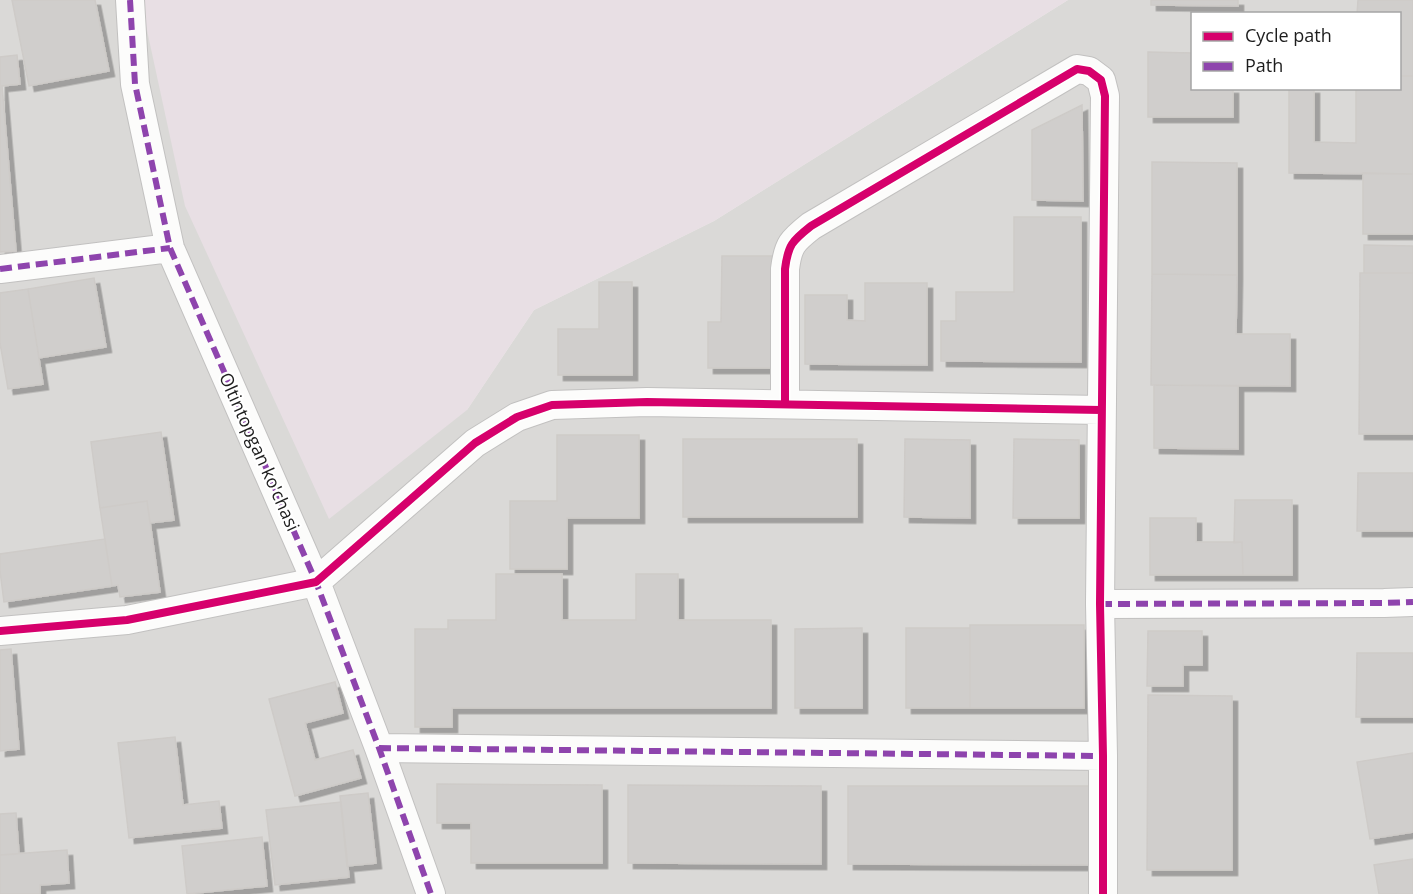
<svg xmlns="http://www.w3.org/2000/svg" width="1413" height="894" viewBox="0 0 1413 894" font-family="'Open Sans',sans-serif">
	<defs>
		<filter id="shadow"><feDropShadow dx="5.5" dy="5.5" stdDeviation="0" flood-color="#0004"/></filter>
	</defs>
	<rect width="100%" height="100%" fill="#ebe9e6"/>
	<!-- residential -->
	<path fill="#dad9d7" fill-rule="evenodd" d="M 0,0 L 145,0 L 145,22 L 467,410 L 534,310 L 714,221 L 1068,0 L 1413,0 L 1413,894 L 0,894 ZM 1192,14 L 1400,14 L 1400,88 L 1192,88 Z"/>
	<!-- industrial -->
	<path fill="#e8dfe4" d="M 145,0 L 1068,0 L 714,221 L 534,310 L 467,410 L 329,519 L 185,206 L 145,21 Z"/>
	<!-- building -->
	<path fill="#d0cecc" stroke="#cecbc8" stroke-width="1.5" filter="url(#shadow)" d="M 12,0 L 95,0 L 109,71 L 29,86 Z
		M 1151,0 L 1238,0 L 1238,6 L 1151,5 Z
		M 1358,0 L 1413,0 L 1413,76 L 1400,76 L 1400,14 L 1357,14 Z
		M 1148,52 L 1192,53 L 1192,88 L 1233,88 L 1233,117 L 1148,117 Z
		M 17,55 L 20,84 L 2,86 L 16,251 L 0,252 L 0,57 Z
		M 1400,76 L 1413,76 L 1413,174 L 1289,173 L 1289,88 L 1314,88 L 1314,142 L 1356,143 L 1356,88 L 1400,88 Z
		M 1082,105 L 1083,201 L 1032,200 L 1032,130 Z
		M 1152,162 L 1237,163 L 1237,275 L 1152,274 Z
		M 1363,173 L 1413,174 L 1413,234 L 1363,234 Z
		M 1014,217 L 1081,217 L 1081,362 L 941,361 L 941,321 L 956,321 L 956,292 L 1014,292 Z
		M 1364,245 L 1413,246 L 1413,273 L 1364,273 Z
		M 722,256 L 772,256 L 772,368 L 708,368 L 708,322 L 721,322 Z
		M 1360,273 L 1413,273 L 1413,434 L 1359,434 Z
		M 1152,274 L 1237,275 L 1236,334 L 1290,334 L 1290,386 L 1151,385 Z
		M 94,278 L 106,347 L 39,358 L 28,289 Z
		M 599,282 L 632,282 L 632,375 L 558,375 L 558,329 L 599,329 Z
		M 865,283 L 927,283 L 927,365 L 805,364 L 805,295 L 847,295 L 847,320 L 865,321 Z
		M 28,289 L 43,384 L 8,389 L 0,343 L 0,293 Z
		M 1154,385 L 1238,386 L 1238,449 L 1154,448 Z
		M 161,432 L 174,520 L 150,523 L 147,501 L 100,508 L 91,442 Z
		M 557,435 L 639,435 L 639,518 L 567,518 L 567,569 L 510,569 L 510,501 L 557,501 Z
		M 683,439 L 857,439 L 857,517 L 683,517 Z
		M 905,439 L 970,440 L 970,518 L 904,517 Z
		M 1014,439 L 1079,440 L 1079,518 L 1013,518 Z
		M 1358,473 L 1413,473 L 1413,531 L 1357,531 Z
		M 1235,500 L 1292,500 L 1292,575 L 1243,575 L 1242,542 L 1234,543 Z
		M 147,501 L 160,592 L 120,597 L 118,585 L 112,586 L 100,508 Z
		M 1150,518 L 1196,518 L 1196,542 L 1242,542 L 1243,575 L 1150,575 Z
		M 105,539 L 112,586 L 4,602 L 0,571 L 0,554 Z
		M 496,574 L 562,574 L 562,620 L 636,620 L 636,574 L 678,574 L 678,620 L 771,620 L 771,708 L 452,708 L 452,727 L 415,727 L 415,629 L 448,629 L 448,620 L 496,620 Z
		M 970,625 L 1084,625 L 1084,708 L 970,708 Z
		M 862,628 L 862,708 L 795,708 L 795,629 Z
		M 906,628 L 970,628 L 970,708 L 906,708 Z
		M 1148,631 L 1202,631 L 1202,665 L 1183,665 L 1183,686 L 1147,686 Z
		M 11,649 L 19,749 L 0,751 L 0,650 Z
		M 1357,653 L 1413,653 L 1413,717 L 1356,717 Z
		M 335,682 L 343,713 L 305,723 L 315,760 L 353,750 L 361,778 L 295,796 L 269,699 Z
		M 1148,695 L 1232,696 L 1232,870 L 1147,870 Z
		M 175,737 L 183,805 L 219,801 L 222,828 L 129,838 L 118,743 Z
		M 1413,753 L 1413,832 L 1370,839 L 1357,762 Z
		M 437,784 L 602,785 L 602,863 L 471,863 L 471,823 L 437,823 Z
		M 628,785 L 821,786 L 821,864 L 628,863 Z
		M 848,786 L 1096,786 L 1096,865 L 848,864 Z
		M 368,793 L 376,863 L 347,866 L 340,796 Z
		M 341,802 L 349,877 L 275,885 L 266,810 Z
		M 16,813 L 19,854 L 0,855 L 0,814 Z
		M 262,837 L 267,886 L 187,894 L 182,846 Z
		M 67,850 L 69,883 L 40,885 L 40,894 L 0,894 L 0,855 Z
		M 1413,859 L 1413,894 L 1379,894 L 1374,865 Z"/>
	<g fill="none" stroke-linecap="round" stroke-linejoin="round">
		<!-- street casing -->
		<g stroke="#c2c1c0" stroke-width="30">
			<path id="street" d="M 130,0 L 135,84 L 170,248 L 316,582 L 379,748 L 431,894
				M 0,269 L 170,248
				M 785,404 L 785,269 C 788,245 792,241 811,226 L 1077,69 L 1089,71 L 1101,80 L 1105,96 L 1100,604 L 1103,756 L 1103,894
				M 1100,604 L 1384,603 L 1413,602
				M 0,631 L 127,620 L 316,582 L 475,443 L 517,417 L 552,405 L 647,402 L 1101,410
				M 379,748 L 1103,756"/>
		</g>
		<!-- street -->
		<use href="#street" stroke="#fcfcfb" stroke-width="28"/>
		<!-- quiet -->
		<path stroke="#8e44ad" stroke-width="6" stroke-dasharray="12 6" stroke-linecap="butt" d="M 130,0 L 135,84 L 170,248 L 316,582 L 379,748 L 431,894
			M 0,269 L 170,248
			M 1100,604 L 1384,603 L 1413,602
			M 379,748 L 1103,756"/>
		<!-- cycleway casing -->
		<g stroke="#fff" stroke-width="11">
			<path id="cycleway" d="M 785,404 L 785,269 C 788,245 792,241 811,226 L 1077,69 L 1089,71 L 1101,80 L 1105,96 L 1100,604 L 1103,756 L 1103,894
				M 0,631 L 127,620 L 316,582 L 475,443 L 517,417 L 552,405 L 647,402 L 1101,410"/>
		</g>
		<!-- cycleway -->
		<use href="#cycleway" stroke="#d6006c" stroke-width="8"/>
	</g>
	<g text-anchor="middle" stroke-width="4.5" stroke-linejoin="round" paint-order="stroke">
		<!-- street labels -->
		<g font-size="18" fill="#1d1d1d" stroke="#fff">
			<text transform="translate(259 452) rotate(66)" y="6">Oltintopgan ko'chasi</text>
		</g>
	</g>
	<!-- legend -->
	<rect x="1191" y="12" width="210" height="78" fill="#ffffff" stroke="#a5a5a5" stroke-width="1.5"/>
	<rect x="1203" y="32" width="30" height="9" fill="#d6006c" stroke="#a5a5a5" stroke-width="1.5"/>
	<text x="1245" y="42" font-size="18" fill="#1d1d1d">Cycle path</text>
	<rect x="1203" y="62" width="30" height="9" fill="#8e44ad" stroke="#a5a5a5" stroke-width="1.5"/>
	<text x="1245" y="72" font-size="18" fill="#1d1d1d">Path</text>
</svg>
